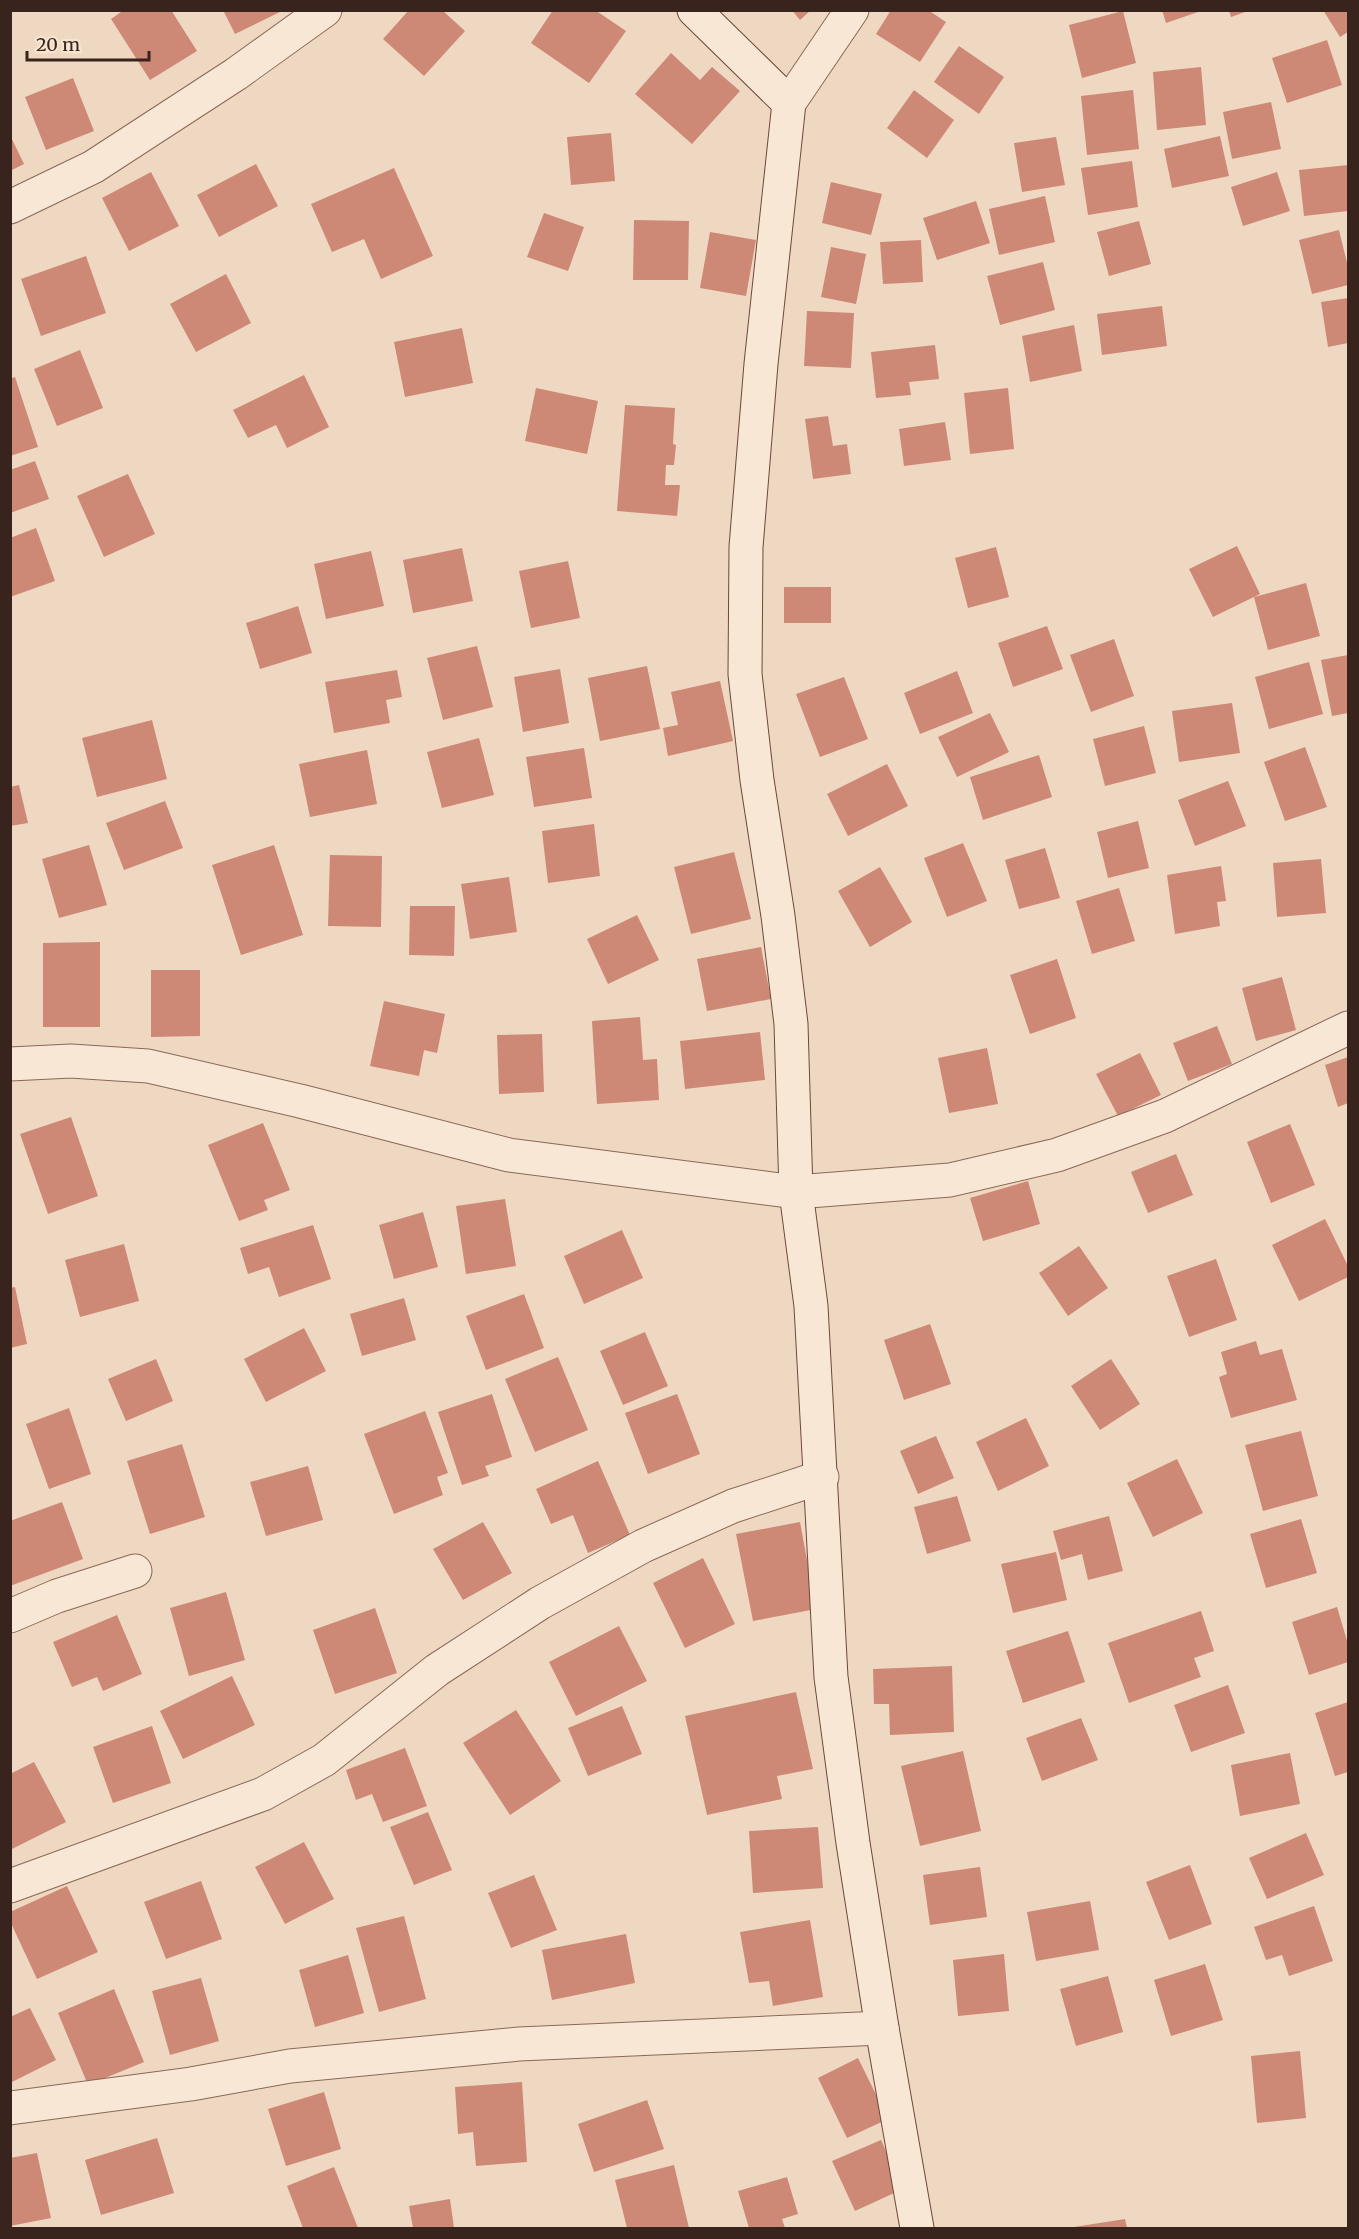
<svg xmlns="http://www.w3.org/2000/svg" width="1359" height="2239" viewBox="0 0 1359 2239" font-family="Merriweather,serif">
	<rect width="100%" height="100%" fill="#efd8c1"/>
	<!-- building -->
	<path fill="#ce8876" d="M 124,10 L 171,10 L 197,51 L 150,80 L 111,19 Z
		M 223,10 L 284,10 L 235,34 Z
		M 409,10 L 442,10 L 465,31 L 424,76 L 383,39 Z
		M 553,10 L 595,10 L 626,31 L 589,83 L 531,43 Z
		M 792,10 L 811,10 L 800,20 Z
		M 891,10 L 928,10 L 946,22 L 920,62 L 876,34 Z
		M 1162,10 L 1201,10 L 1201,11 L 1166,23 Z
		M 1229,10 L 1248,10 L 1248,11 L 1231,17 Z
		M 1323,10 L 1348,10 L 1348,32 L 1340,37 Z
		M 1123,11 L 1136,63 L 1082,78 L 1069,25 Z
		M 1327,40 L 1342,85 L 1287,103 L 1272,58 Z
		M 959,46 L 1004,77 L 979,114 L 934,82 Z
		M 671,53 L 700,80 L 712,67 L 740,91 L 692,144 L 635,94 Z
		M 1201,67 L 1206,125 L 1157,130 L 1153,72 Z
		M 73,78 L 94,131 L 46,150 L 25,97 Z
		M 914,90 L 954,120 L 927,158 L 887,128 Z
		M 1133,90 L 1139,149 L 1087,155 L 1081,96 Z
		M 1271,102 L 1281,149 L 1232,159 L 1223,112 Z
		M 611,133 L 615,181 L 571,185 L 567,137 Z
		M 10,135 L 24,164 L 10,171 Z
		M 1220,136 L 1229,176 L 1172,188 L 1164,149 Z
		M 1056,137 L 1065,185 L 1022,192 L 1014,143 Z
		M 1132,161 L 1138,207 L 1088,215 L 1081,168 Z
		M 256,164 L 278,206 L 219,237 L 197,195 Z
		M 1348,165 L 1348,211 L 1304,216 L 1299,170 Z
		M 394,168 L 433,256 L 381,279 L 364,239 L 332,252 L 311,204 Z
		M 151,172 L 179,226 L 129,251 L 102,198 Z
		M 1277,172 L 1290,211 L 1243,226 L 1231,187 Z
		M 831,182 L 882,194 L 871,235 L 822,223 Z
		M 1045,196 L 1055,242 L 999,255 L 989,209 Z
		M 976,201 L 990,243 L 937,260 L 923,218 Z
		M 544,213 L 584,227 L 568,271 L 527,257 Z
		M 634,220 L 689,221 L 688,280 L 633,280 Z
		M 1139,221 L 1151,264 L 1109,276 L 1097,232 Z
		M 1339,230 L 1348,267 L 1348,285 L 1312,294 L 1299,240 Z
		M 710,232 L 756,240 L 746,296 L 700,288 Z
		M 921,240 L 923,282 L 883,284 L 880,242 Z
		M 831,247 L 866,254 L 856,304 L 821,297 Z
		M 86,256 L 106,313 L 41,336 L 21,279 Z
		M 1043,262 L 1055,310 L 1000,325 L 987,276 Z
		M 226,274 L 251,323 L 196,352 L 170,304 Z
		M 1348,298 L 1348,343 L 1328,347 L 1321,302 Z
		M 1162,306 L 1167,346 L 1102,355 L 1097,314 Z
		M 807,311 L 854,313 L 851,368 L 804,366 Z
		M 1074,325 L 1082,371 L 1030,382 L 1022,336 Z
		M 462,328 L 473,383 L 405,397 L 394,342 Z
		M 935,345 L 939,379 L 909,382 L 911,395 L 876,398 L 871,352 Z
		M 80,350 L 103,408 L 57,426 L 34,369 Z
		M 304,375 L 329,427 L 287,448 L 276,425 L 248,438 L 233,410 Z
		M 15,377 L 38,447 L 10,456 L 10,379 Z
		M 536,388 L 598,401 L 587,454 L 525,441 Z
		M 1008,388 L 1014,449 L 970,454 L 964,393 Z
		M 625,405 L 675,408 L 673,444 L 676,445 L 674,465 L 666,465 L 665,485 L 680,485 L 677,516 L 617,511 Z
		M 828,416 L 833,446 L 847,444 L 851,474 L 813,479 L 805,419 Z
		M 945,422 L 951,460 L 904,466 L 899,429 Z
		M 35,461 L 49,499 L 10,513 L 10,470 Z
		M 128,474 L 155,534 L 104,557 L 77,496 Z
		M 36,528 L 55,581 L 10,597 L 10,538 Z
		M 1237,546 L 1260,594 L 1213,617 L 1189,569 Z
		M 996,547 L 1009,597 L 968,608 L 955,558 Z
		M 462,548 L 473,601 L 413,613 L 403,560 Z
		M 371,551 L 384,606 L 326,619 L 314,564 Z
		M 568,561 L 580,618 L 531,628 L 519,571 Z
		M 1306,583 L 1320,636 L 1268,650 L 1254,597 Z
		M 784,587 L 831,587 L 831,623 L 784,623 Z
		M 298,606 L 312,653 L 260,669 L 246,623 Z
		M 1047,626 L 1063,669 L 1013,687 L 998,643 Z
		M 1114,639 L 1134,696 L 1091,712 L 1070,655 Z
		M 477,646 L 493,707 L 443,720 L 427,658 Z
		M 1348,655 L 1348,713 L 1332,716 L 1321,660 Z
		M 1309,662 L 1323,714 L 1269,729 L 1255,677 Z
		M 647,666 L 660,729 L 600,741 L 588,678 Z
		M 560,669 L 569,723 L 523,732 L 514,677 Z
		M 397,670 L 402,697 L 386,700 L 390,723 L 334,733 L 325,682 Z
		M 957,671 L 973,713 L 920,734 L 904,693 Z
		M 844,677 L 868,739 L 820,757 L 796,694 Z
		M 720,681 L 733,741 L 668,756 L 663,728 L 678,725 L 671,692 Z
		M 1232,703 L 1240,753 L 1179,762 L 1172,711 Z
		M 990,713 L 1009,752 L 957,777 L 938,737 Z
		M 152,720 L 167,779 L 97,797 L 82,738 Z
		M 1144,726 L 1156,773 L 1105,786 L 1093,739 Z
		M 479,738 L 494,795 L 442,808 L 427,752 Z
		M 1305,747 L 1327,807 L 1285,821 L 1264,762 Z
		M 584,748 L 592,798 L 534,807 L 526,757 Z
		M 367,750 L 377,804 L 310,817 L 299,764 Z
		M 1039,755 L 1052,797 L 983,820 L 970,777 Z
		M 887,764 L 908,806 L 848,836 L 827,794 Z
		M 1228,781 L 1246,826 L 1195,846 L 1178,800 Z
		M 19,785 L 28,823 L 10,826 L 10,787 Z
		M 165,801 L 183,848 L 124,870 L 106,823 Z
		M 1138,821 L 1149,868 L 1108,878 L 1097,832 Z
		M 594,824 L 600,876 L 548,883 L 542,831 Z
		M 963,843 L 987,901 L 947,917 L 924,858 Z
		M 89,845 L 107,905 L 59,918 L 42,859 Z
		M 274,845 L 303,935 L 241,955 L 212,865 Z
		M 1045,848 L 1060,898 L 1019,909 L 1005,860 Z
		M 734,852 L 751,919 L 691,934 L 674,867 Z
		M 330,855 L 382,856 L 381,927 L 328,926 Z
		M 1321,859 L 1326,913 L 1277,917 L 1273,863 Z
		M 1221,866 L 1226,901 L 1217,902 L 1220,926 L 1175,934 L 1167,875 Z
		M 880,867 L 912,922 L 870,947 L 838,891 Z
		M 509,877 L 517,932 L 470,939 L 461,884 Z
		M 1119,888 L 1135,941 L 1092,954 L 1076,901 Z
		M 410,906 L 455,906 L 454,956 L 409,955 Z
		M 637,915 L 659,960 L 608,984 L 587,939 Z
		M 100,942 L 100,1027 L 43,1027 L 43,943 Z
		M 761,947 L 771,999 L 707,1011 L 697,959 Z
		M 1057,959 L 1076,1018 L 1030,1034 L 1010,975 Z
		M 151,970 L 200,970 L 200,1036 L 151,1037 Z
		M 1282,977 L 1296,1030 L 1256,1041 L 1242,988 Z
		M 384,1001 L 445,1014 L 437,1053 L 424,1050 L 419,1076 L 370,1066 Z
		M 640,1017 L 643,1060 L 657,1059 L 659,1100 L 597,1104 L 592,1021 Z
		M 1217,1026 L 1232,1064 L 1188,1081 L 1173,1043 Z
		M 760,1032 L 765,1080 L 685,1089 L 680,1041 Z
		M 542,1034 L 544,1092 L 499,1094 L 497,1035 Z
		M 987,1048 L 998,1104 L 949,1113 L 938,1058 Z
		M 1140,1053 L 1161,1095 L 1118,1116 L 1096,1074 Z
		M 1348,1057 L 1348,1103 L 1338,1107 L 1325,1065 Z
		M 71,1117 L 98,1196 L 48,1214 L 20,1134 Z
		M 263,1123 L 290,1190 L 264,1200 L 268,1210 L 239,1221 L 208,1145 Z
		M 1290,1124 L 1315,1185 L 1271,1203 L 1247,1142 Z
		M 1176,1154 L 1193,1195 L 1148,1213 L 1131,1172 Z
		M 1028,1181 L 1040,1224 L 983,1241 L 970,1198 Z
		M 505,1199 L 516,1266 L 466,1274 L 456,1206 Z
		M 423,1212 L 438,1267 L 394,1279 L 379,1225 Z
		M 1325,1219 L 1348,1266 L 1348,1277 L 1299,1301 L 1272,1245 Z
		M 313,1225 L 331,1279 L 279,1297 L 269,1267 L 248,1274 L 240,1248 Z
		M 622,1230 L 643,1278 L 584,1304 L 564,1256 Z
		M 124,1244 L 139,1301 L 80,1317 L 65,1260 Z
		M 1079,1246 L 1108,1288 L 1068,1316 L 1039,1273 Z
		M 1216,1259 L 1237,1320 L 1189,1337 L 1167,1276 Z
		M 15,1287 L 27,1344 L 10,1348 L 10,1288 Z
		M 524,1294 L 544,1348 L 486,1370 L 466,1316 Z
		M 404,1298 L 416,1340 L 362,1356 L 350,1314 Z
		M 930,1324 L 951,1384 L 904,1400 L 884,1340 Z
		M 304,1328 L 326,1371 L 266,1402 L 244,1359 Z
		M 645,1332 L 668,1386 L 623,1405 L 600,1351 Z
		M 1256,1341 L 1260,1355 L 1282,1349 L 1297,1400 L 1231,1418 L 1219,1377 L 1227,1374 L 1221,1352 Z
		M 558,1357 L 588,1430 L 535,1452 L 505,1379 Z
		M 156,1359 L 173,1401 L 126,1421 L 108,1379 Z
		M 1111,1359 L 1140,1404 L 1100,1430 L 1071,1386 Z
		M 492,1394 L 512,1457 L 485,1466 L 489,1476 L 462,1485 L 438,1412 Z
		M 677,1394 L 700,1454 L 648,1474 L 625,1413 Z
		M 69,1408 L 91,1474 L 49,1489 L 26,1424 Z
		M 425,1411 L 448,1473 L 437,1477 L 443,1495 L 394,1514 L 364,1434 Z
		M 1026,1418 L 1049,1466 L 998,1491 L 976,1442 Z
		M 1301,1431 L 1318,1496 L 1263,1511 L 1245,1445 Z
		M 936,1436 L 954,1478 L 918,1494 L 900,1451 Z
		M 182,1444 L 205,1517 L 150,1534 L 127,1461 Z
		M 1177,1459 L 1203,1513 L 1153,1537 L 1127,1483 Z
		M 598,1461 L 630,1535 L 588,1553 L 573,1515 L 551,1524 L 536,1489 Z
		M 308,1466 L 323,1520 L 266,1536 L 250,1482 Z
		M 957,1496 L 971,1541 L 927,1554 L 914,1507 Z
		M 62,1502 L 83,1559 L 10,1586 L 10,1521 Z
		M 1109,1516 L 1123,1571 L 1088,1580 L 1082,1554 L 1061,1560 L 1053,1531 Z
		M 1301,1519 L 1317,1573 L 1266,1588 L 1250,1534 Z
		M 483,1522 L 512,1573 L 463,1600 L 433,1549 Z
		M 800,1522 L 816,1609 L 753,1621 L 736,1534 Z
		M 1056,1552 L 1067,1600 L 1013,1613 L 1001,1564 Z
		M 703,1558 L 735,1624 L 685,1648 L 653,1583 Z
		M 226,1592 L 245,1660 L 189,1676 L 170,1608 Z
		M 1337,1607 L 1348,1644 L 1348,1662 L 1309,1675 L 1292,1622 Z
		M 375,1608 L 397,1673 L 335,1694 L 313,1630 Z
		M 1201,1611 L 1214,1651 L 1194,1658 L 1201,1677 L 1129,1703 L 1108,1643 Z
		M 117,1615 L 142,1674 L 103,1691 L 97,1677 L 72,1687 L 53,1642 Z
		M 619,1626 L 647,1681 L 576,1716 L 549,1662 Z
		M 1068,1631 L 1085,1682 L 1023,1703 L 1006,1651 Z
		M 952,1666 L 954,1732 L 890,1735 L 889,1704 L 874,1704 L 873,1669 Z
		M 232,1676 L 255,1725 L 183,1759 L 160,1711 Z
		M 1228,1685 L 1245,1733 L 1191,1752 L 1174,1705 Z
		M 796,1692 L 813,1769 L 777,1776 L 782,1799 L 707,1815 L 685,1716 Z
		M 1348,1702 L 1348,1772 L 1335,1776 L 1315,1713 Z
		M 622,1706 L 642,1754 L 588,1776 L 568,1728 Z
		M 516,1710 L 561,1781 L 510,1815 L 463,1743 Z
		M 1081,1718 L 1098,1760 L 1042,1781 L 1026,1738 Z
		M 152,1726 L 171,1783 L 113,1803 L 93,1747 Z
		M 405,1748 L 427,1806 L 383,1822 L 372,1794 L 356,1800 L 346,1770 Z
		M 963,1751 L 981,1831 L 920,1846 L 901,1766 Z
		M 1290,1753 L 1300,1804 L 1240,1816 L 1231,1765 Z
		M 34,1762 L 66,1822 L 10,1850 L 10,1774 Z
		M 428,1812 L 452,1870 L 414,1885 L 390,1827 Z
		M 818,1827 L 823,1888 L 753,1893 L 749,1831 Z
		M 1306,1833 L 1324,1875 L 1267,1899 L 1249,1858 Z
		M 304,1842 L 334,1899 L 285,1924 L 255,1867 Z
		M 1190,1865 L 1212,1924 L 1169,1940 L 1146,1882 Z
		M 980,1867 L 987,1917 L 930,1925 L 923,1875 Z
		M 534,1875 L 557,1930 L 511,1948 L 488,1893 Z
		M 201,1881 L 222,1939 L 166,1959 L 144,1902 Z
		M 67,1886 L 98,1952 L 37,1979 L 10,1921 L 10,1912 Z
		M 1090,1901 L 1099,1950 L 1036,1961 L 1027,1912 Z
		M 1314,1906 L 1333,1961 L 1289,1976 L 1282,1955 L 1266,1960 L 1254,1927 Z
		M 404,1916 L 426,1999 L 379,2012 L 356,1928 Z
		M 810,1920 L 823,1997 L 773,2006 L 769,1981 L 749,1983 L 740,1932 Z
		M 626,1934 L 635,1983 L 552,2000 L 542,1950 Z
		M 1004,1954 L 1009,2011 L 958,2016 L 953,1960 Z
		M 348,1955 L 364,2013 L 315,2027 L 299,1970 Z
		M 1205,1964 L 1223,2020 L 1171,2036 L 1154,1980 Z
		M 1108,1976 L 1123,2032 L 1076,2046 L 1060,1989 Z
		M 201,1978 L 219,2041 L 170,2055 L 152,1991 Z
		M 114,1989 L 144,2062 L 88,2085 L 58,2013 Z
		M 30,2008 L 56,2060 L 10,2083 L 10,2017 Z
		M 1300,2051 L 1306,2118 L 1257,2123 L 1251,2056 Z
		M 858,2058 L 888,2119 L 847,2138 L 818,2078 Z
		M 522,2082 L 527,2162 L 476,2166 L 473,2132 L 458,2134 L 455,2087 Z
		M 324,2092 L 341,2149 L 286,2166 L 268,2109 Z
		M 647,2100 L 664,2149 L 594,2172 L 578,2124 Z
		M 157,2138 L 174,2193 L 101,2215 L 85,2160 Z
		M 881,2140 L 903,2189 L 855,2211 L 832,2161 Z
		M 37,2153 L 51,2218 L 10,2226 L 10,2158 Z
		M 674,2165 L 689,2228 L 627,2228 L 615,2180 Z
		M 334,2167 L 358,2228 L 303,2228 L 287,2186 Z
		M 787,2177 L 798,2214 L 782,2219 L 785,2228 L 749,2228 L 738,2191 Z
		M 450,2199 L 454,2228 L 413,2228 L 409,2206 Z
		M 1125,2219 L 1127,2228 L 1074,2228 L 1074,2227 Z"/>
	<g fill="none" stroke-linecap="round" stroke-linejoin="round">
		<!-- street casing -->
		<g stroke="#896858" stroke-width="35">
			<path id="street" d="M 789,103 L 852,10
				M 10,207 L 93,167 L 236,74 L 325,10
				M 10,1064 L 71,1061 L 148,1066 L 300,1101 L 509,1155 L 796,1192 L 950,1180 L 1057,1155 L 1165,1116 L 1348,1028
				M 10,1616 L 57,1596 L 135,1571
				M 10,1886 L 263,1794 L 324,1760 L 437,1670 L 540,1603 L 643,1546 L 733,1506 L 822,1477
				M 10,2108 L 191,2084 L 290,2066 L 519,2044 L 882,2028"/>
		</g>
		<!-- secondary casing -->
		<g stroke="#6b493c" stroke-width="35">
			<path id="secondary" d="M 694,10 L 789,103 L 761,364 L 746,547 L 745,674 L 757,780 L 778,916 L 791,1024 L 796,1192 L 811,1306 L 831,1677 L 853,1843 L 882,2028 L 917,2228"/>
		</g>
		<!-- street -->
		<use href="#street" stroke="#f9e7d5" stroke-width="33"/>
		<!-- secondary -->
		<use href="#secondary" stroke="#f9e7d5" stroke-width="33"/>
	</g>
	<!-- border -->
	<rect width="1359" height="2239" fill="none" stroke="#38241d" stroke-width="24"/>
	<!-- scale -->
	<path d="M27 51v9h122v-9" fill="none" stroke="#38241d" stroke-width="3"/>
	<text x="36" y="51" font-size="18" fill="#38241d" stroke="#f6e4d1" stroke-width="4.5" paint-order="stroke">20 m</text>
</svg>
